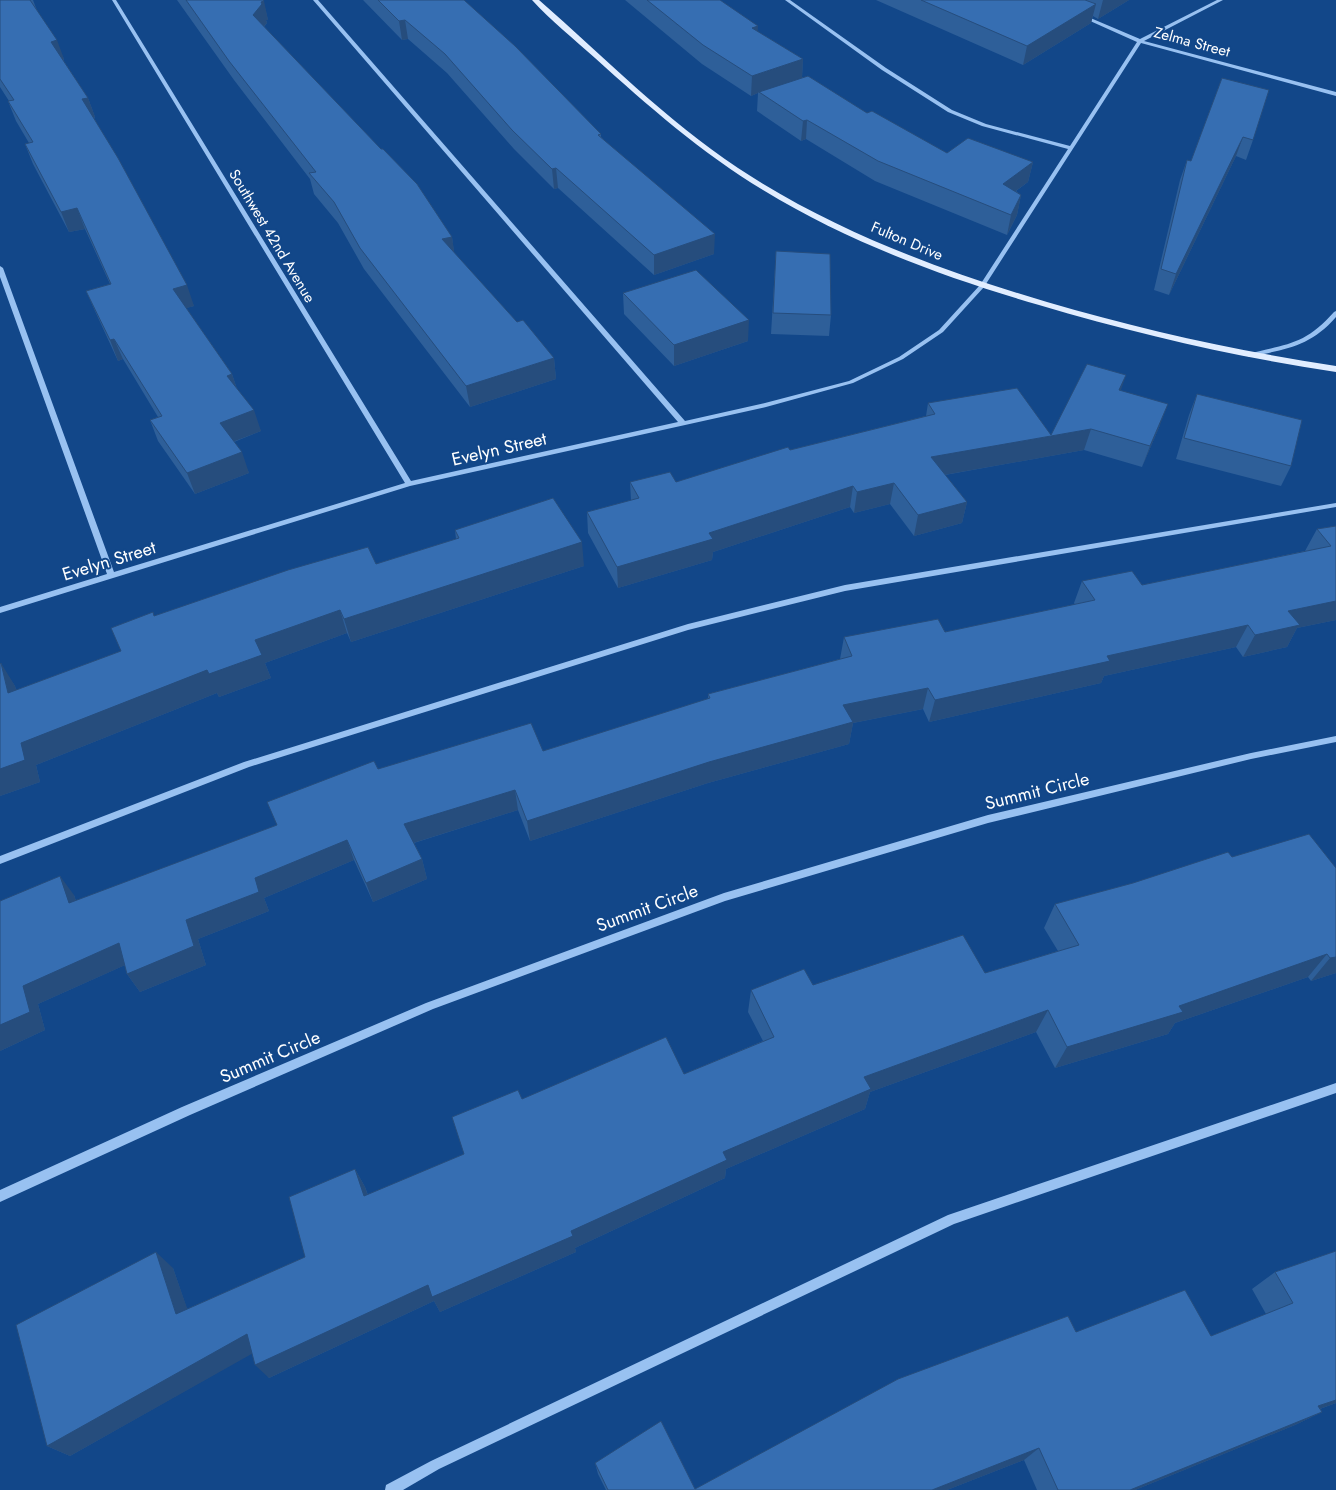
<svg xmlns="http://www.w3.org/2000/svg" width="1336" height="1490" viewBox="0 0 1336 1490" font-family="Jost,sans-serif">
	<rect width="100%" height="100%" fill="#124789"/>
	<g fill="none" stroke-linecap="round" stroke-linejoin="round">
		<!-- minor -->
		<path fill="#98c1f1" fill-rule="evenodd" d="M 112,0 L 116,0 L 411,481 L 678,422 L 313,0 L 318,0 L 685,421 L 765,403 L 849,381 L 899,357 L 939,330 L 980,285 L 1068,149 L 982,126 L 948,112 L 882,70 L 785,0 L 790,0 L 886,68 L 952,110 L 986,124 L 1070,146 L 1137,42 L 1079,16 L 1079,15 L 1081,14 L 1140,39 L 1217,0 L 1223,0 L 1144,41 L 1336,92 L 1336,96 L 1141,43 L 984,287 L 943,332 L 903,359 L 853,383 L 766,407 L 410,486 L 0,613 L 0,607 L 107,574 L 0,277 L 0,266 L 3,268 L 114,572 L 405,483 Z
			M 1336,311 L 1336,317 C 1310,347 1286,349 1249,357 L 1246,355 L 1247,354 C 1287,344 1305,345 1334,312 Z
			M 1336,503 L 1336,507 L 845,591 L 688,630 L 249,767 L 0,864 L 0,856 L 244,762 L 688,624 L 845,585 Z
			M 1336,736 L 1336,742 L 1251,759 L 988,823 L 725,901 L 433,1009 L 190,1115 L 0,1202 L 0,1190 L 182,1107 L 426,1003 L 724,893 L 988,815 L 1251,753 Z
			M 1336,1083 L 1336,1093 L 954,1224 L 439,1469 L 403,1490 L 385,1490 L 386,1485 L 431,1461 L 948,1215 Z"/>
		<!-- major -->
		<path fill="#e1edff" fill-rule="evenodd" d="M 532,0 L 539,0 C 604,57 666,120 738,168 C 832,230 939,270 1047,302 C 1142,330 1238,351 1336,366 L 1336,372 C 1235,357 1137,334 1039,305 C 943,277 848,242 763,190 C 702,153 648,106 595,58 C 574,39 551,21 532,0 Z"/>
	</g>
	<!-- wall -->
	<path fill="#2e5f99" d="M 0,0 L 33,0 L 36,8 L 64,59 L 63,60 L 88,98 L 95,117 L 94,118 L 194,306 L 186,308 L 232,374 L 237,389 L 261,431 L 234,442 L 249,473 L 195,494 L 158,441 L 150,420 L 158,417 L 123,359 L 118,361 L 95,311 L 86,291 L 110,284 L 85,229 L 69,232 L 33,164 L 25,144 L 29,143 L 16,121 L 8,101 L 9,101 L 0,87 Z
		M 177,0 L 263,0 L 268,20 L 266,20 L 267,23 L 264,27 L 452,237 L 454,253 L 517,322 L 554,358 L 556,379 L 470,407 L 364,269 L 338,223 L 314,194 L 310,179 L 234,80 Z
		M 363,0 L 464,0 L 601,134 L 601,137 L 714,254 L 654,275 L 558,188 L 554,189 L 514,149 L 447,73 L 408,39 L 402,40 Z
		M 625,0 L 720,0 L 758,32 L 803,59 L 802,77 L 867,113 L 947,153 L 1033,162 L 1028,182 L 1016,191 L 1021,195 L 1017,215 L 1007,235 L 875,181 L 806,139 L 801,141 L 757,111 L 758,93 L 751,96 L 702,64 Z
		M 876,0 L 1129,0 L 1098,19 L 1093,16 L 1091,23 L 1023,65 Z
		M 1222,78 L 1253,140 L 1246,160 L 1236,156 L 1169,295 L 1154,290 L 1180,180 L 1187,160 L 1191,161 Z
		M 776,251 L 831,315 L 829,336 L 771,334 Z
		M 623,293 L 748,341 L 674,366 L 624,314 Z
		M 1121,391 L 1160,425 L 1142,467 L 1084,450 L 945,475 L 967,502 L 962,523 L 914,536 L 890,504 L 854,513 L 850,507 L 713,552 L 712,560 L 618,588 L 588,533 L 587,512 L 631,501 L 630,482 L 676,482 L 790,450 L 926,416 L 928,403 L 1051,435 Z
		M 1197,394 L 1291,466 L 1281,486 L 1176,459 L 1189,415 Z
		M 1336,526 L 1336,620 L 1297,628 L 1287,647 L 1243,657 L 1236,647 L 1104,676 L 1101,683 L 929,722 L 923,709 L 853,723 L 849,744 L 708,783 L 530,841 L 518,810 L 414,843 L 422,859 L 427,879 L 373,902 L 354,860 L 264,898 L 269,911 L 198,939 L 206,965 L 140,992 L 127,974 L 125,965 L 38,1004 L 45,1030 L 0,1051 L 74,895 L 76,901 L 277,825 L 378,769 L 543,751 L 708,699 L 708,694 L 840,659 L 844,637 L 945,632 L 1075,605 L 1074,603 L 1082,581 L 1142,585 L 1305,551 L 1317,529 Z
		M 455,530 L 584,566 L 351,642 L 347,633 L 265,663 L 271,678 L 219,697 L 217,693 L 36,765 L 40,782 L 0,796 L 0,664 L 15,686 L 16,690 L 121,651 L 154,616 L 376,564 L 456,539 Z
		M 1232,857 L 1336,868 L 1336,973 L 1311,981 L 1308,977 L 1175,1023 L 1168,1034 L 1055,1068 L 1036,1032 L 870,1092 L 865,1109 L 726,1169 L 725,1178 L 575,1248 L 576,1252 L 440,1312 L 434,1301 L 269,1378 L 252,1353 L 70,1456 L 47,1446 L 173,1268 L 187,1309 L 305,1257 L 355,1169 L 365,1187 L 368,1195 L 464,1154 L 522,1099 L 684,1074 L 763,1041 L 748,1012 L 751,990 L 985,973 L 1058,951 L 1044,928 L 1055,904 Z
		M 1336,1251 L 1336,1403 L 1320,1409 L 1322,1412 L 1295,1425 L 1135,1490 L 1037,1490 L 1024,1460 L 947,1490 L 606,1490 L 598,1474 L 595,1463 L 695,1489 L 1076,1332 L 1211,1336 L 1266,1314 L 1252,1289 L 1275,1272 Z"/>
	<!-- shaded-wall -->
	<path fill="#264d7d" d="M 1103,0 L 1129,0 L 1098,19 Z
		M 264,1 L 268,20 L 266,20 L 267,23 L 257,34 L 253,15 L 261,2 Z
		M 1096,4 L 1091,23 L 1023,65 L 1027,46 Z
		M 405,20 L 408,39 L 402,40 L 399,21 Z
		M 758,26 L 757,45 L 752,28 Z
		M 57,40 L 64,59 L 58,61 L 51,42 Z
		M 803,59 L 802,79 L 759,92 L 758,93 L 751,96 L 752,76 Z
		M 88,98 L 95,117 L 89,119 L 82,99 Z
		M 807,120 L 806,139 L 801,141 L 803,121 Z
		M 1243,137 L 1236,156 L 1169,295 L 1176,274 Z
		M 1033,162 L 1028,182 L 998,204 L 1003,184 Z
		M 556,168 L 558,188 L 554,189 L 552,169 Z
		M 1021,195 L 1017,215 L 1007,235 L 1011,215 Z
		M 77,208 L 85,229 L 69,232 L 61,212 Z
		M 715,234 L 714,254 L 654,275 L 654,255 Z
		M 452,237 L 455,257 L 442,239 Z
		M 187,285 L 194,306 L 180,310 L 173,289 Z
		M 749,320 L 748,341 L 674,366 L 674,345 Z
		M 114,339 L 123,359 L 118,361 L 110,340 Z
		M 554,358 L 556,379 L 470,407 L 466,386 Z
		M 232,374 L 239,395 L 227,376 Z
		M 1126,375 L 1119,396 L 1119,390 Z
		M 1168,404 L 1160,425 L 1142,467 L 1150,446 Z
		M 254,410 L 261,431 L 227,444 L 220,423 Z
		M 1091,429 L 1084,450 L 927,478 L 931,457 Z
		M 242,452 L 249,473 L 195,494 L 187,473 Z
		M 894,483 L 890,504 L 854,513 L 857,492 Z
		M 853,486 L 850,507 L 713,552 L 712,560 L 618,588 L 617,567 L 709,533 Z
		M 967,502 L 962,523 L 914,536 L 918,515 Z
		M 582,542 L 584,566 L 351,642 L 344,619 Z
		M 1336,601 L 1336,620 L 1297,628 L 1287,647 L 1243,657 L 1255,635 L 1288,611 Z
		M 340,610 L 347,633 L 265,663 L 271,678 L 219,697 L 217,693 L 36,765 L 40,782 L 0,796 L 0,769 L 21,743 L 255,640 Z
		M 1248,625 L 1236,647 L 1104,676 L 1101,683 L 929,722 L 935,700 L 1107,656 Z
		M 1,663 L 15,686 L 23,716 L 8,693 Z
		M 928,688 L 923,709 L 853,723 L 849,744 L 708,783 L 530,841 L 527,821 L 843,705 Z
		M 515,790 L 518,810 L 410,844 L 404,824 Z
		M 347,840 L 354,860 L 264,898 L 269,911 L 198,939 L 206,965 L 140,992 L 127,974 L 186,920 L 255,878 Z
		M 422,859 L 427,879 L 373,902 L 366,883 Z
		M 60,876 L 74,895 L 83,922 L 69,903 Z
		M 119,943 L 132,962 L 38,1004 L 45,1030 L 0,1051 L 0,1025 L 23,986 Z
		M 1327,954 L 1308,977 L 1175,1023 L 1168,1034 L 1055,1068 L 1067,1047 L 1179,1006 Z
		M 1336,957 L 1336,973 L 1311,981 L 1330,958 Z
		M 1048,1010 L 1036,1032 L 870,1092 L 865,1109 L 726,1169 L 725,1178 L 575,1248 L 576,1252 L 440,1312 L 434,1301 L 269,1378 L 255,1365 L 428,1285 L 571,1231 L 723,1152 L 864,1077 Z
		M 355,1169 L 365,1187 L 374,1214 L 364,1196 Z
		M 156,1252 L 173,1268 L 194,1328 L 176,1314 Z
		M 247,1334 L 262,1348 L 70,1456 L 47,1446 Z
		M 1336,1400 L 1336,1403 L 1292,1419 L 1318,1406 Z
		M 1322,1412 L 1295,1425 L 1135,1490 L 1130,1490 Z
		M 1039,1448 L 1024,1460 L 947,1490 L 932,1490 Z"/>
	<!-- building -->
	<path fill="#366eb2" stroke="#264d7d" d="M 0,0 L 30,0 L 57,40 L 51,42 L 88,98 L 82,99 L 118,158 L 187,285 L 173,289 L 232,374 L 227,376 L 254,410 L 220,423 L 242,452 L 187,473 L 150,420 L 162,416 L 114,339 L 110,340 L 86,291 L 111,284 L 77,208 L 61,212 L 25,144 L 33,142 L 8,101 L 14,100 L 0,79 Z
		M 186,0 L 263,0 L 264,1 L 261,2 L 262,4 L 253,15 L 381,149 L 383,149 L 417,184 L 452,237 L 442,239 L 517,322 L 523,320 L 554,358 L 466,386 L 360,248 L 334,202 L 309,173 L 316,172 L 229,61 Z
		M 378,0 L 464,0 L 515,46 L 601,134 L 598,135 L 715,234 L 654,255 L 556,168 L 552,169 L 512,130 L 445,54 L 405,20 L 399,21 Z
		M 647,0 L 720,0 L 758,26 L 752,28 L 803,59 L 752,76 L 703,45 Z
		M 921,0 L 1085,0 L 1096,4 L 1027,46 Z
		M 808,76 L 867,113 L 872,111 L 947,153 L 968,138 L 1033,162 L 1003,184 L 1021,195 L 1011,215 L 878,161 L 807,120 L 803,121 L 759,92 Z
		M 1222,78 L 1269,90 L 1253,140 L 1243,137 L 1176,274 L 1161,269 L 1187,160 L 1191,161 Z
		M 776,251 L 830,254 L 831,315 L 773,313 Z
		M 696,270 L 749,320 L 674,345 L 623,293 Z
		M 1087,364 L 1126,375 L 1119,390 L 1168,404 L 1150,446 L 1091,429 L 931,457 L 967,502 L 918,515 L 894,483 L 857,492 L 853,486 L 709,533 L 713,539 L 617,567 L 587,512 L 639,498 L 630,482 L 670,472 L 676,482 L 788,447 L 790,450 L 935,414 L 928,403 L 1017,388 L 1051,435 Z
		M 1197,394 L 1302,420 L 1291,466 L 1184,438 Z
		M 553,498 L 582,542 L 344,619 L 340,610 L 255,640 L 262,655 L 209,674 L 207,670 L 21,743 L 25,760 L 0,769 L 0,664 L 1,663 L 8,693 L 121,651 L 111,628 L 153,612 L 154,616 L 288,570 L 368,547 L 376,564 L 459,538 L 455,530 Z
		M 1336,526 L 1336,601 L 1288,611 L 1300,625 L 1255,635 L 1248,625 L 1107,656 L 1110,661 L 935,700 L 928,688 L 843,705 L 853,722 L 709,762 L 527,821 L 515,790 L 404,824 L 422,859 L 366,883 L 347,840 L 255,878 L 259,892 L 186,920 L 194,946 L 127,974 L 119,943 L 23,986 L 30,1012 L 0,1025 L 0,901 L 60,876 L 69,903 L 277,825 L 267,802 L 374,761 L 378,769 L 531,723 L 543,751 L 710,698 L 708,694 L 852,656 L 844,637 L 938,619 L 945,632 L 1095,600 L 1082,581 L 1132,571 L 1142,585 L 1331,546 L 1317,529 Z
		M 1309,834 L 1336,868 L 1336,957 L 1330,958 L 1327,954 L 1179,1006 L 1183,1012 L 1067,1047 L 1048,1010 L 864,1077 L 871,1089 L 723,1152 L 727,1160 L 571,1231 L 573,1236 L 432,1297 L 428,1285 L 255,1365 L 247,1334 L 47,1446 L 16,1325 L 156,1252 L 176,1314 L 305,1257 L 289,1197 L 355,1169 L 364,1196 L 464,1154 L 452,1117 L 518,1090 L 522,1099 L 666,1037 L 684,1074 L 774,1037 L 751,990 L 804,969 L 813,985 L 963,935 L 985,973 L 1079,945 L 1055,904 L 1133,883 L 1228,852 L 1232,857 Z
		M 1336,1251 L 1336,1400 L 1318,1406 L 1322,1412 L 1130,1490 L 1058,1490 L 1039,1448 L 932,1490 L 608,1490 L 595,1463 L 661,1421 L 695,1489 L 898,1379 L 1068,1316 L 1076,1332 L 1185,1290 L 1211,1336 L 1293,1303 L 1275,1272 Z"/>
	<g text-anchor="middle" stroke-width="4" stroke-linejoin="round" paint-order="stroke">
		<!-- far-street labels -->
		<g font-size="15" fill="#fff" stroke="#124789">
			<text transform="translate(1192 42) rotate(15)" y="5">Zelma Street</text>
			<text transform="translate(272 236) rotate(59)" y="5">Southwest 42nd Avenue</text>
			<text transform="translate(907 241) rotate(23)" y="5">Fulton Drive</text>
		</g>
		<!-- street labels -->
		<g font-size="18" fill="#fff" stroke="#124789">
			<text transform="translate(499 449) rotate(-13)" y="6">Evelyn Street</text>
			<text transform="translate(109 561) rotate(-17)" y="6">Evelyn Street</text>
			<text transform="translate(1037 791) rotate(-14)" y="6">Summit Circle</text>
			<text transform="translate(647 908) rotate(-20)" y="6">Summit Circle</text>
			<text transform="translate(270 1057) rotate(-23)" y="6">Summit Circle</text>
		</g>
	</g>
</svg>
